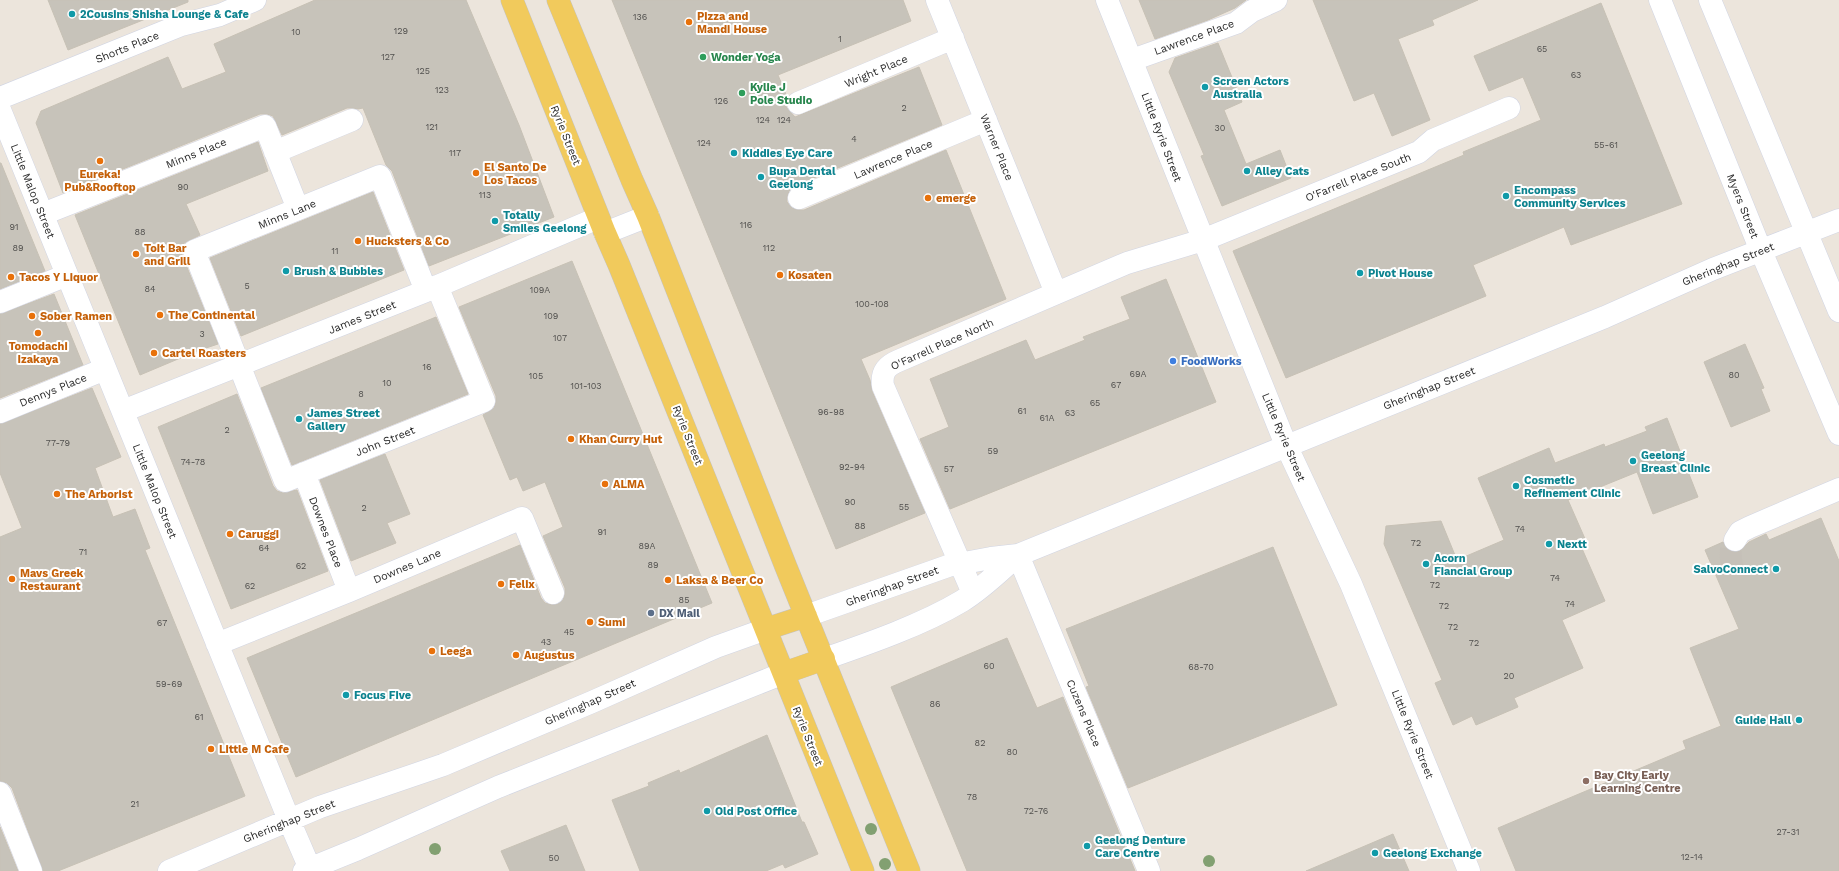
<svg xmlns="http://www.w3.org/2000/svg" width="1839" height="871" viewBox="0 0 1839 871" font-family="'Work Sans',sans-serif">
	<rect width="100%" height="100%" fill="#ece5dc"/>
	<!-- building -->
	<path fill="#c7c3ba" stroke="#c7c1b5" d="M 48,0 L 188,0 L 188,2 L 68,50 Z
		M 315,0 L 466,0 L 519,125 L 554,217 L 429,266 L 392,171 L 386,165 L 363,108 L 358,109 L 353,108 L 347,108 L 282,135 L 273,116 L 267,114 L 260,114 L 63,193 L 36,123 L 41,111 L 168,57 L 182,89 L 226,72 L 214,44 Z
		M 612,0 L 903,0 L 911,21 L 778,75 L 787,97 L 786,107 L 795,117 L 919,67 L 942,125 L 794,186 L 789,191 L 787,197 L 787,202 L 792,208 L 798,210 L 804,210 L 946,150 L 1006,299 L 861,359 L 870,380 L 872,391 L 925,513 L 836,549 Z
		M 1139,0 L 1246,0 L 1235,8 L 1208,20 L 1155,39 Z
		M 1313,0 L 1478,0 L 1432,20 L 1434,25 L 1398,39 L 1430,120 L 1392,136 L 1374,93 L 1354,101 Z
		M 1601,3 L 1682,204 L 1571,245 L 1564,227 L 1473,265 L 1486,296 L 1286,378 L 1233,251 L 1464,155 L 1463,152 L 1541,120 L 1523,77 L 1489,91 L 1474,56 Z
		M 1218,43 L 1242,102 L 1224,110 L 1246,164 L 1280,150 L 1291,178 L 1222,206 L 1201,156 L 1204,155 L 1169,72 L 1175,58 Z
		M 258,142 L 268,171 L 186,204 L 200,235 L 184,243 L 182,249 L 182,255 L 218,344 L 197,351 L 140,375 L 75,215 Z
		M 0,163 L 1,163 L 45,271 L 0,289 Z
		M 373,192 L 404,270 L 241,336 L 210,258 Z
		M 572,261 L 712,603 L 296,777 L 247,658 L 520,545 L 541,598 L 545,603 L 552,605 L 558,604 L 563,600 L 565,594 L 565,588 L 543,536 L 563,527 L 545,482 L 523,491 L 517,477 L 510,480 L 483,415 L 494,408 L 496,402 L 496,396 L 459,307 Z
		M 1166,279 L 1216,402 L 950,509 L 920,439 L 949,427 L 930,379 L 1026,340 L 1035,360 L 1085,340 L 1083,337 L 1130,319 L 1121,297 Z
		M 54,294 L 83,365 L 0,398 L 0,314 Z
		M 436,317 L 468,394 L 292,465 L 261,388 Z
		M 1745,344 L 1764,388 L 1761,389 L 1770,411 L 1731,427 L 1704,362 Z
		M 92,388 L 121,457 L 95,468 L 113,517 L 135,509 L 150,548 L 145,550 L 245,796 L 58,871 L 43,871 L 12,788 L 7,783 L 0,781 L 0,537 L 22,528 L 0,473 L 0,424 Z
		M 237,394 L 273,486 L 277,491 L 283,493 L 297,490 L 328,571 L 231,609 L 158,427 Z
		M 1667,418 L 1698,497 L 1653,514 L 1637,472 L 1568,500 L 1586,541 L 1580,544 L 1605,601 L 1562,620 L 1583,668 L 1514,698 L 1518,707 L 1476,725 L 1472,716 L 1453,725 L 1435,683 L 1442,680 L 1384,544 L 1386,526 L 1441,521 L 1457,560 L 1504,540 L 1478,478 L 1549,448 L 1555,463 L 1604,444 L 1605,447 L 1647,431 L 1645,427 Z
		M 385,454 L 410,514 L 387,523 L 396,543 L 351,561 L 320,480 Z
		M 1821,518 L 1839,561 L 1839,871 L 1516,871 L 1498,828 L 1686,749 L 1683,741 L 1721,726 L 1690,648 L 1739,629 L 1705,550 L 1723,542 L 1729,551 L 1734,552 L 1740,551 L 1749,542 L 1766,534 L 1769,540 Z
		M 1273,547 L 1337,705 L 1128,788 L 1086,687 L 1089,686 L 1066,629 Z
		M 1007,638 L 1037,708 L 1063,697 L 1135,871 L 967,871 L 891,687 Z
		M 767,735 L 802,822 L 804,822 L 818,854 L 785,868 L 783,864 L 766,871 L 640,871 L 612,800 L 649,786 L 648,783 L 679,770 L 680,773 Z
		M 566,825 L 585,871 L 510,871 L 501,851 Z
		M 0,827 L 18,871 L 0,871 Z
		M 1393,834 L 1409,871 L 1306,871 Z"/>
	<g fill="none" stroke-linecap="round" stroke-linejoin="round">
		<!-- minor-tunnel -->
		<path stroke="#c5c0b8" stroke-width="22" stroke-dasharray="22 11" stroke-linecap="butt" d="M 1733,571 C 1731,561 1728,549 1735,540"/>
		<!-- minor casing -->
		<g stroke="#d1d5e3" stroke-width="23">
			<path id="minor" d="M 937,0 L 1056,293
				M 1107,0 L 1286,445 L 1351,584 L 1469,871
				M 1660,0 L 1761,251 L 1839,434
				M 1710,0 L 1839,311
				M 1132,60 L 1236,23 L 1252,11 L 1276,0
				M 0,98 L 181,25 L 220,15 L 255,0
				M 798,103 L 953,38
				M 0,110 L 289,820 L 311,871
				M 275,152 L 352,120
				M 799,198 L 986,120
				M 43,214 L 265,126 L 298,209
				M 605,233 L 648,216
				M 426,291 L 380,176 L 194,251 L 285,481 L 484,401 L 437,286
				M 0,302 L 67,275
				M 123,411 L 426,291 L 598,218
				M 0,412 L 105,369
				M 304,473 L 349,591
				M 1735,540 L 1740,532 L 1750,527 L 1839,489
				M 1018,555 L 1149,871
				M 973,593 L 883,386 C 881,373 886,366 898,361 L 1127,263 L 1203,240 L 1419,152 L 1433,140 L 1509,108
				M 806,616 L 948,566 L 991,558 L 1018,555 L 1605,317 L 1713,269 L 1839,220
				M 217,644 L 349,591 L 522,518 L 553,593
				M 824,659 C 867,644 922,625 962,601 C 982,589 1000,571 1018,555
				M 0,793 L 31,871
				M 169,871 L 320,807 L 443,765 L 592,702 L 716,647 L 766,629
				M 304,871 L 358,849 L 498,787 L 784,673"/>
		</g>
		<!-- major casing -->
		<g stroke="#c3c3c3" stroke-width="23">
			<path id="major" d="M 512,0 L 605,233 L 619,265 L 863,871
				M 558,0 L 632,180 L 648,216 L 786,567 L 909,871
				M 766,629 L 806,616
				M 784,673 L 824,659"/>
		</g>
		<!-- minor -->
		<use href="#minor" stroke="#fff" stroke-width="22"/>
		<!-- major -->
		<use href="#major" stroke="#f1ca5c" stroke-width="22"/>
	</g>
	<!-- trees -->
	<g fill="#82a071">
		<circle cx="871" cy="829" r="6"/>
		<circle cx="435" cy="849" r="6"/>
		<circle cx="1209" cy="861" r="6"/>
		<circle cx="885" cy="864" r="6"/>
	</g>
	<!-- markers -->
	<g fill="#0f9aa8" stroke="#fff" stroke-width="1.5">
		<circle cx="72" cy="14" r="4"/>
		<circle cx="1205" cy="87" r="4"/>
		<circle cx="734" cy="153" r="4"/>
		<circle cx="1247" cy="171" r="4"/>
		<circle cx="761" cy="177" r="4"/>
		<circle cx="1506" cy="196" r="4"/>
		<circle cx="495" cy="221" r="4"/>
		<circle cx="286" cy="271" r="4"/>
		<circle cx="1360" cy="273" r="4"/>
		<circle cx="299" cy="419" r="4"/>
		<circle cx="1633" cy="461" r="4"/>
		<circle cx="1516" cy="486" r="4"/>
		<circle cx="1549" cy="544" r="4"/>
		<circle cx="1426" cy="564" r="4"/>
		<circle cx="1776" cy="569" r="4"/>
		<circle cx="346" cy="695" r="4"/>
		<circle cx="1799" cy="720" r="4"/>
		<circle cx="707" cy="811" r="4"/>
		<circle cx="1087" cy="846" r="4"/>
		<circle cx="1375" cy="853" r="4"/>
	</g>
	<g fill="#e8710a" stroke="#fff" stroke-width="1.5">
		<circle cx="689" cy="22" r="4"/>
		<circle cx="100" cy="161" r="4"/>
		<circle cx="476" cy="173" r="4"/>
		<circle cx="928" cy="198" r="4"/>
		<circle cx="358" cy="241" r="4"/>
		<circle cx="136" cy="254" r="4"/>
		<circle cx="780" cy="275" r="4"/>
		<circle cx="11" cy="277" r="4"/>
		<circle cx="160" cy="315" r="4"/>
		<circle cx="32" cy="316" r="4"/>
		<circle cx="38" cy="333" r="4"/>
		<circle cx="154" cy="353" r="4"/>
		<circle cx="571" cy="439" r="4"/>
		<circle cx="605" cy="484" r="4"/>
		<circle cx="57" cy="494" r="4"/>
		<circle cx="230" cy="534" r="4"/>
		<circle cx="12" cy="579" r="4"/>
		<circle cx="668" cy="580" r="4"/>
		<circle cx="501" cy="584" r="4"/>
		<circle cx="590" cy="622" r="4"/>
		<circle cx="432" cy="651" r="4"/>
		<circle cx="516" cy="655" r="4"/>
		<circle cx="211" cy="749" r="4"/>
	</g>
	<g fill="#2e9e5b" stroke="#fff" stroke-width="1.5">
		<circle cx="703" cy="57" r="4"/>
		<circle cx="742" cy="93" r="4"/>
	</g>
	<circle fill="#3f7fe0" stroke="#fff" stroke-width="1.5" cx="1173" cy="361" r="4"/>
	<circle fill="#5c6f8a" stroke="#fff" stroke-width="1.5" cx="651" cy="613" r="4"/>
	<circle fill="#8d6e63" stroke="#fff" stroke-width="1.5" cx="1586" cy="781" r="4"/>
	<g text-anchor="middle" stroke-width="4" stroke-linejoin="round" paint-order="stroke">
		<!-- number labels -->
		<g font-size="9" fill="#51504e">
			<text x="640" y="20">136</text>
			<text x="401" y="34">129</text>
			<text x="296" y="35">10</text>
			<text x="840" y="42">1</text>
			<text x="1542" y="52">65</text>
			<text x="388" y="60">127</text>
			<text x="423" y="74">125</text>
			<text x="1576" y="78">63</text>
			<text x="442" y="93">123</text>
			<text x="721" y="104">126</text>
			<text x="904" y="111">2</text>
			<text x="763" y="123">124</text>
			<text x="784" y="123">124</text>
			<text x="432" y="130">121</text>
			<text x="1220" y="131">30</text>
			<text x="854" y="142">4</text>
			<text x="704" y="146">124</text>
			<text x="1606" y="148">55-61</text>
			<text x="455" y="156">117</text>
			<text x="183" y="190">90</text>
			<text x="485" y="198">113</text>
			<text x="746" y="228">116</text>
			<text x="14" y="230">91</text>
			<text x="140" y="235">88</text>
			<text x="18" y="251">89</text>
			<text x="769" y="251">112</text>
			<text x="335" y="254">11</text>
			<text x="247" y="289">5</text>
			<text x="150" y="292">84</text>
			<text x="540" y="293">109A</text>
			<text x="872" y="307">100-108</text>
			<text x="551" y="319">109</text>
			<text x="202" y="337">3</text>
			<text x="560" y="341">107</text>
			<text x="427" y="370">16</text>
			<text x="1138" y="377">69A</text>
			<text x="1734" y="378">80</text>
			<text x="536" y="379">105</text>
			<text x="387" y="386">10</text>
			<text x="1116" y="388">67</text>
			<text x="586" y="389">101-103</text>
			<text x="361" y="397">8</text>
			<text x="1095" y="406">65</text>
			<text x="1022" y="414">61</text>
			<text x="831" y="415">96-98</text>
			<text x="1070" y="416">63</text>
			<text x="1047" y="421">61A</text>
			<text x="227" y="433">2</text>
			<text x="58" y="446">77-79</text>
			<text x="993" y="454">59</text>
			<text x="193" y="465">74-78</text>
			<text x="852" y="470">92-94</text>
			<text x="949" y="472">57</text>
			<text x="850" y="505">90</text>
			<text x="904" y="510">55</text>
			<text x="364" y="511">2</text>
			<text x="860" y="529">88</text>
			<text x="1520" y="532">74</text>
			<text x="602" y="535">91</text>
			<text x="1416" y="546">72</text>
			<text x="647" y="549">89A</text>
			<text x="264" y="551">64</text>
			<text x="83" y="555">71</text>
			<text x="653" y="568">89</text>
			<text x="301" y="569">62</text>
			<text x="1555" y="581">74</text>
			<text x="1435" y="588">72</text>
			<text x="250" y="589">62</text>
			<text x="684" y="603">85</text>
			<text x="1570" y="607">74</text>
			<text x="1444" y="609">72</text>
			<text x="162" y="626">67</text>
			<text x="1453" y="630">72</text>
			<text x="569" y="635">45</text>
			<text x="546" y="645">43</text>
			<text x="1474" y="646">72</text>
			<text x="989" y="669">60</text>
			<text x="1201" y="670">68-70</text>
			<text x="1509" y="679">20</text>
			<text x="169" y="687">59-69</text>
			<text x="935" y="707">86</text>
			<text x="199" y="720">61</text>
			<text x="980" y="746">82</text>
			<text x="1012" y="755">80</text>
			<text x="972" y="800">78</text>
			<text x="135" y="807">21</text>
			<text x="1036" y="814">72-76</text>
			<text x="1788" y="835">27-31</text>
			<text x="1692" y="860">12-14</text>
			<text x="554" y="861">50</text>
		</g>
		<!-- culture labels -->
		<g font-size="11" font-weight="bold" fill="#0d838f" stroke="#fff" text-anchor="start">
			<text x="80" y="18">2Cousins Shisha Lounge &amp; Cafe</text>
			<text x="1213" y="85">Screen Actors<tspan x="1213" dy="13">Australia</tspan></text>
			<text x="742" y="157">Kiddies Eye Care</text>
			<text x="769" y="175">Bupa Dental<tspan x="769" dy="13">Geelong</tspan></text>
			<text x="1255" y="175">Alley Cats</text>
			<text x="1514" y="194">Encompass<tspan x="1514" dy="13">Community Services</tspan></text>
			<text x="503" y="219">Totally<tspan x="503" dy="13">Smiles Geelong</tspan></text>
			<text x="294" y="275">Brush &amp; Bubbles</text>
			<text x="1368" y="277">Pivot House</text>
			<text x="307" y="417">James Street<tspan x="307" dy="13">Gallery</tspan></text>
			<text x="1641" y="459">Geelong<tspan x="1641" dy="13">Breast Clinic</tspan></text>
			<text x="1524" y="484">Cosmetic<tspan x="1524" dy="13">Refinement Clinic</tspan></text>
			<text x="1557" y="548">Nextt</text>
			<text x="1434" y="562">Acorn<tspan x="1434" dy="13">Fiancial Group</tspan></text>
			<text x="1768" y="573" text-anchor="end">SalvoConnect</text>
			<text x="354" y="699">Focus Five</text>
			<text x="1791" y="724" text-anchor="end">Guide Hall</text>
			<text x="715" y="815">Old Post Office</text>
			<text x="1095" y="844">Geelong Denture<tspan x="1095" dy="13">Care Centre</tspan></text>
			<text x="1383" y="857">Geelong Exchange</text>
		</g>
		<!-- food labels -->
		<g font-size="11" font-weight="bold" fill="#c56008" stroke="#fff" text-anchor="start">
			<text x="697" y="20">Pizza and<tspan x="697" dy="13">Mandi House</tspan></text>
			<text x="484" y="171">El Santo De<tspan x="484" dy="13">Los Tacos</tspan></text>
			<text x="100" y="178" text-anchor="middle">Eureka!<tspan x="100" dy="13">Pub&amp;Rooftop</tspan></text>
			<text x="936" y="202">emerge</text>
			<text x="366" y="245">Hucksters &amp; Co</text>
			<text x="144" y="252">Toit Bar<tspan x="144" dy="13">and Grill</tspan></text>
			<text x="788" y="279">Kosaten</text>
			<text x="19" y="281">Tacos Y Liquor</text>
			<text x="168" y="319">The Continental</text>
			<text x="40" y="320">Sober Ramen</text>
			<text x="38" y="350" text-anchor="middle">Tomodachi<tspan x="38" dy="13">Izakaya</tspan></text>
			<text x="162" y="357">Cartel Roasters</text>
			<text x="579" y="443">Khan Curry Hut</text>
			<text x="613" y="488">ALMA</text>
			<text x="65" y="498">The Arborist</text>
			<text x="238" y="538">Caruggi</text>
			<text x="20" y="577">Mavs Greek<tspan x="20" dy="13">Restaurant</tspan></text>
			<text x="676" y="584">Laksa &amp; Beer Co</text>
			<text x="509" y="588">Felix</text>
			<text x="598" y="626">Sumi</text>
			<text x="440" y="655">Leega</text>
			<text x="524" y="659">Augustus</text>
			<text x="219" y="753">Little M Cafe</text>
		</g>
		<!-- street labels -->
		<g font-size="11" fill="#2a2a2a" stroke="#fff">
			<text transform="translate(1194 37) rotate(-20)" y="4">Lawrence Place</text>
			<text transform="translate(127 47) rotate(-22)" y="4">Shorts Place</text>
			<text transform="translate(876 71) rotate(-23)" y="4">Wright Place</text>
			<text transform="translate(566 135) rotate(68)" y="4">Ryrie Street</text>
			<text transform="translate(1162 137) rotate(69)" y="4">Little Ryrie Street</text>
			<text transform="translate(997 147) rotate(68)" y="4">Warner Place</text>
			<text transform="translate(196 153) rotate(-22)" y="4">Minns Place</text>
			<text transform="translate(893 159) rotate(-23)" y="4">Lawrence Place</text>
			<text transform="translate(1358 177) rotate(-22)" y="4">O'Farrell Place South</text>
			<text transform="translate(33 191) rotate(68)" y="4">Little Malop Street</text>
			<text transform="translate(1743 206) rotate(68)" y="4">Myers Street</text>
			<text transform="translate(287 214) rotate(-22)" y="4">Minns Lane</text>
			<text transform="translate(1728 264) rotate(-22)" y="4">Gheringhap Street</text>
			<text transform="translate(362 317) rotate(-22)" y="4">James Street</text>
			<text transform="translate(942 344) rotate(-24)" y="4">O'Farrell Place North</text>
			<text transform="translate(1429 388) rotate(-22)" y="4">Gheringhap Street</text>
			<text transform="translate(53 390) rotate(-22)" y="4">Dennys Place</text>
			<text transform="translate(688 435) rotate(68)" y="4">Ryrie Street</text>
			<text transform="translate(1284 437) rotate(67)" y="4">Little Ryrie Street</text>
			<text transform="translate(385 441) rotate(-22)" y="4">John Street</text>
			<text transform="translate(155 491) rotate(68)" y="4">Little Malop Street</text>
			<text transform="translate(326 532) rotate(69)" y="4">Downes Place</text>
			<text transform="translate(407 566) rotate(-23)" y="4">Downes Lane</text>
			<text transform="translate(892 586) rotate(-20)" y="4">Gheringhap Street</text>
			<text transform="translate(590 702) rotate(-24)" y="4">Gheringhap Street</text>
			<text transform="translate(1084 713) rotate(67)" y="4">Cuzens Place</text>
			<text transform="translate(1413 734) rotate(68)" y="4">Little Ryrie Street</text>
			<text transform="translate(808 736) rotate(68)" y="4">Ryrie Street</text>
			<text transform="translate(289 821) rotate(-22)" y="4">Gheringhap Street</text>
		</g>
		<!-- leisure labels -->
		<g font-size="11" font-weight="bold" fill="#27864d" stroke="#fff" text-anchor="start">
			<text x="711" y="61">Wonder Yoga</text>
			<text x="750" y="91">Kylie J<tspan x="750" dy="13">Pole Studio</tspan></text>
		</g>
		<!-- shop labels -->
		<g font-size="11" font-weight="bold" fill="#366cbe" stroke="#fff" text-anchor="start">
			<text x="1181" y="365">FoodWorks</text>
		</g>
		<!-- service labels -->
		<g font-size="11" font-weight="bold" fill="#4e5e75" stroke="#fff" text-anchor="start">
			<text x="659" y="617">DX Mail</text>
		</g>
		<!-- education labels -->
		<g font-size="11" font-weight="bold" fill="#785e54" stroke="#fff" text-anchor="start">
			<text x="1594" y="779">Bay City Early<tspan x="1594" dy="13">Learning Centre</tspan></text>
		</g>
	</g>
</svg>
